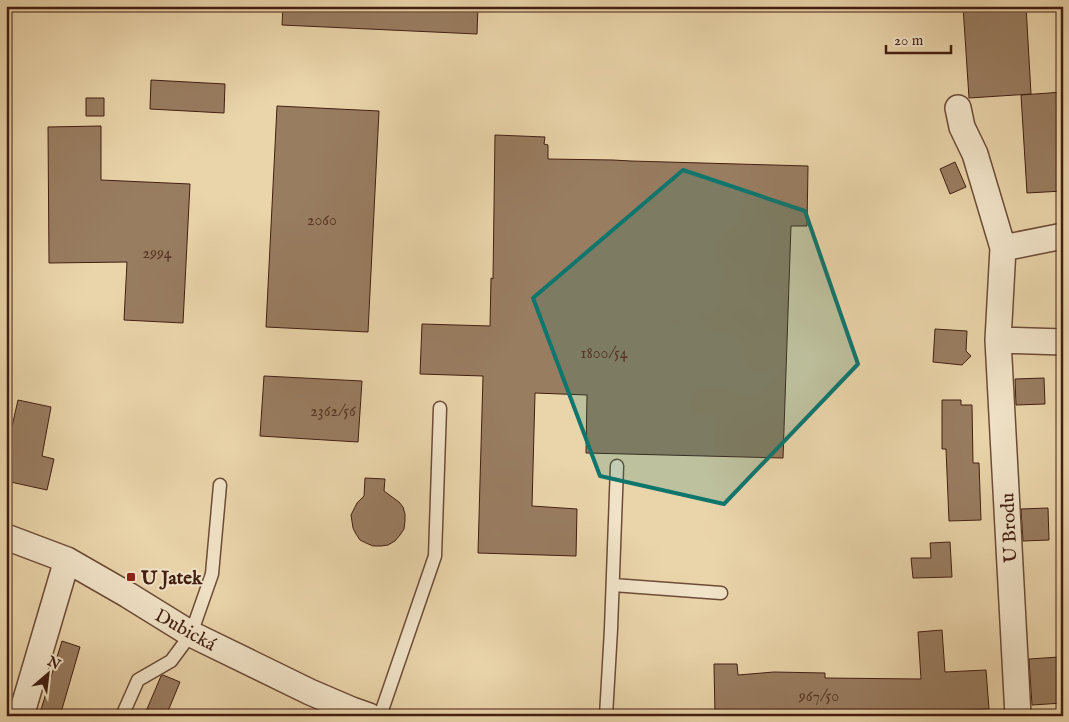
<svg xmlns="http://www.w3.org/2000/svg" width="1069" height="722" viewBox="0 0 1069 722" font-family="'IM FELL English',serif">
	<rect width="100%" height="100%" fill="#ead4aa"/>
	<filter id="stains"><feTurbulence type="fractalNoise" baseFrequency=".004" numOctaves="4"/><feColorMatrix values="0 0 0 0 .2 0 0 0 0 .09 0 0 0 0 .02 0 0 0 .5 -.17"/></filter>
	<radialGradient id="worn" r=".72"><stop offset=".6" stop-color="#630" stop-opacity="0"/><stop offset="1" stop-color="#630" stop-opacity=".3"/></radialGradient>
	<!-- building -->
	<path fill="#997d61" stroke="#421f11" d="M 283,6 L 478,6 L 477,34 L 282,25 Z
		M 963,6 L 1026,6 L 1031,94 L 969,98 Z
		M 151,80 L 225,84 L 224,113 L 150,109 Z
		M 1063,92 L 1063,191 L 1027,193 L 1021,95 Z
		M 86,98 L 104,98 L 104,116 L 86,116 Z
		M 277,106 L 379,111 L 368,332 L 266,327 Z
		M 101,126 L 101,180 L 190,184 L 183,323 L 124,320 L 127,262 L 49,263 L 48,127 Z
		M 495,135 L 545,137 L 544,144 L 548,145 L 548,159 L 613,160 L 631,161 L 808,166 L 807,226 L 791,226 L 783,458 L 586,453 L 587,395 L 535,393 L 532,506 L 577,509 L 576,556 L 478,553 L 483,376 L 420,374 L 422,324 L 490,326 L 491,278 L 493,279 Z
		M 955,162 L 966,187 L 950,194 L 940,169 Z
		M 935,329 L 967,331 L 966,351 L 971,356 L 962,365 L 933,362 Z
		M 264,376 L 362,381 L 358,442 L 260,436 Z
		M 1044,378 L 1045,404 L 1016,405 L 1015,379 Z
		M 18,400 L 51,407 L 42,456 L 54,459 L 47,490 L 6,481 L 6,453 Z
		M 942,400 L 961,400 L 961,405 L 972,405 L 973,463 L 979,463 L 981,520 L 949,521 L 946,449 L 942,449 Z
		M 365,478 L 385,479 L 384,491 L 399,502 L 403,507 L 405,514 L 405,521 L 404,529 L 400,535 L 395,541 L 388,545 L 381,546 L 373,546 L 366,543 L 360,540 L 356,534 L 353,528 L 351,515 L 357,503 L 364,496 Z
		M 1048,508 L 1049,540 L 1023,541 L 1021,509 Z
		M 950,542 L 952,577 L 913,578 L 911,558 L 931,558 L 930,543 Z
		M 942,630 L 945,672 L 986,670 L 989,709 L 922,712 L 843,712 L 715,715 L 714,664 L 737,664 L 738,675 L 774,672 L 825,673 L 825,678 L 921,679 L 918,632 Z
		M 62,641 L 80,647 L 60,716 L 39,716 Z
		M 1059,657 L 1060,679 L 1063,679 L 1063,703 L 1032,705 L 1029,659 Z
		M 163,675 L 180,682 L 166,716 L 144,716 L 161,676 Z"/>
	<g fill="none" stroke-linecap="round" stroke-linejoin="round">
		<!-- service casing -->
		<g stroke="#6c4c37" stroke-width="15">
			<path id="service" d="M 613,585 L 721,593
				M 122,716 L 138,680 L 171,661 L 191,634 L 212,574 L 220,485
				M 380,716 L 435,556 L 440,408
				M 606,716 L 611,629 L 617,466"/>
		</g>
		<!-- minor casing -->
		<g stroke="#6c4c37" stroke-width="28">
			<path id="minor" d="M 958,108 L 962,127 L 975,154 L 1003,248 L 998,340 L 1018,716
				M 1003,248 L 1063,236
				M 998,340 L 1063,342
				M 6,537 L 67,560 L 128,595 L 191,634 L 310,692 L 352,710 L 369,716
				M 21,716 L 67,560"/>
		</g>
		<!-- service -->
		<use href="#service" stroke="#f1e3c8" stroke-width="12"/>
		<!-- minor -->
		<use href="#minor" stroke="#f1e3c8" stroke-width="25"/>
	</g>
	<!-- marked area -->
	<path fill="#0f766e" fill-opacity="0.2" stroke="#0f766e" stroke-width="4" stroke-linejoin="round" d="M 683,170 L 805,211 L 858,364 L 724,504 L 600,476 L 533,298 Z"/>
	<!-- markers -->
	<rect fill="#8f2418" stroke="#f1e3c8" stroke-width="2" x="126" y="572" width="10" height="10" rx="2.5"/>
	<g text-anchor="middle" stroke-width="4" stroke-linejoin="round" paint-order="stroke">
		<!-- number labels -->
		<g font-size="16" fill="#583625">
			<text x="322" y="225">2060</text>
			<text x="157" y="258">2994</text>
			<text x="604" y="358">1800/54</text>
			<text x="333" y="416">2362/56</text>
			<text x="819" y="701">967/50</text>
		</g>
		<!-- street labels -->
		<g font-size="19" fill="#421f11" stroke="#f1e3c8">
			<text transform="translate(1008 528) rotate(-93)" y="7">U Brodu</text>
			<text transform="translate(186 629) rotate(29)" y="7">Dubická</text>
		</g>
		<!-- poi labels -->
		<g font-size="19" font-weight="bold" fill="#421f11" stroke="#f1e3c8" text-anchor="start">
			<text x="141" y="584">U Jatek</text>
		</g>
	</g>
	<!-- margin -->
	<rect width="1069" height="722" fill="none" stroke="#ead4aa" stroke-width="25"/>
	<rect x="8" y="8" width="1054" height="707" fill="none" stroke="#421f11" stroke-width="2.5"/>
	<rect x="12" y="12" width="1044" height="697" fill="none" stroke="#421f11"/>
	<!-- north arrow -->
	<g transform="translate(48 674) rotate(28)" stroke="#f1e3c8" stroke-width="4" paint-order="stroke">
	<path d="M0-4L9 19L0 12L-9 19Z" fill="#421f11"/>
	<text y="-8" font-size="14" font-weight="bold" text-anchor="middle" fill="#421f11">N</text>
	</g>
	<!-- scale -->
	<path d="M886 45v8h65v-8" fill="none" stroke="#421f11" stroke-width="2.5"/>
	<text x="894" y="45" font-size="15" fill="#421f11" stroke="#f1e3c8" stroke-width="4" paint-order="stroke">20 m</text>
	<rect width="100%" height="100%" filter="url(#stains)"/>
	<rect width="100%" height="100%" fill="url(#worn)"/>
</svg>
